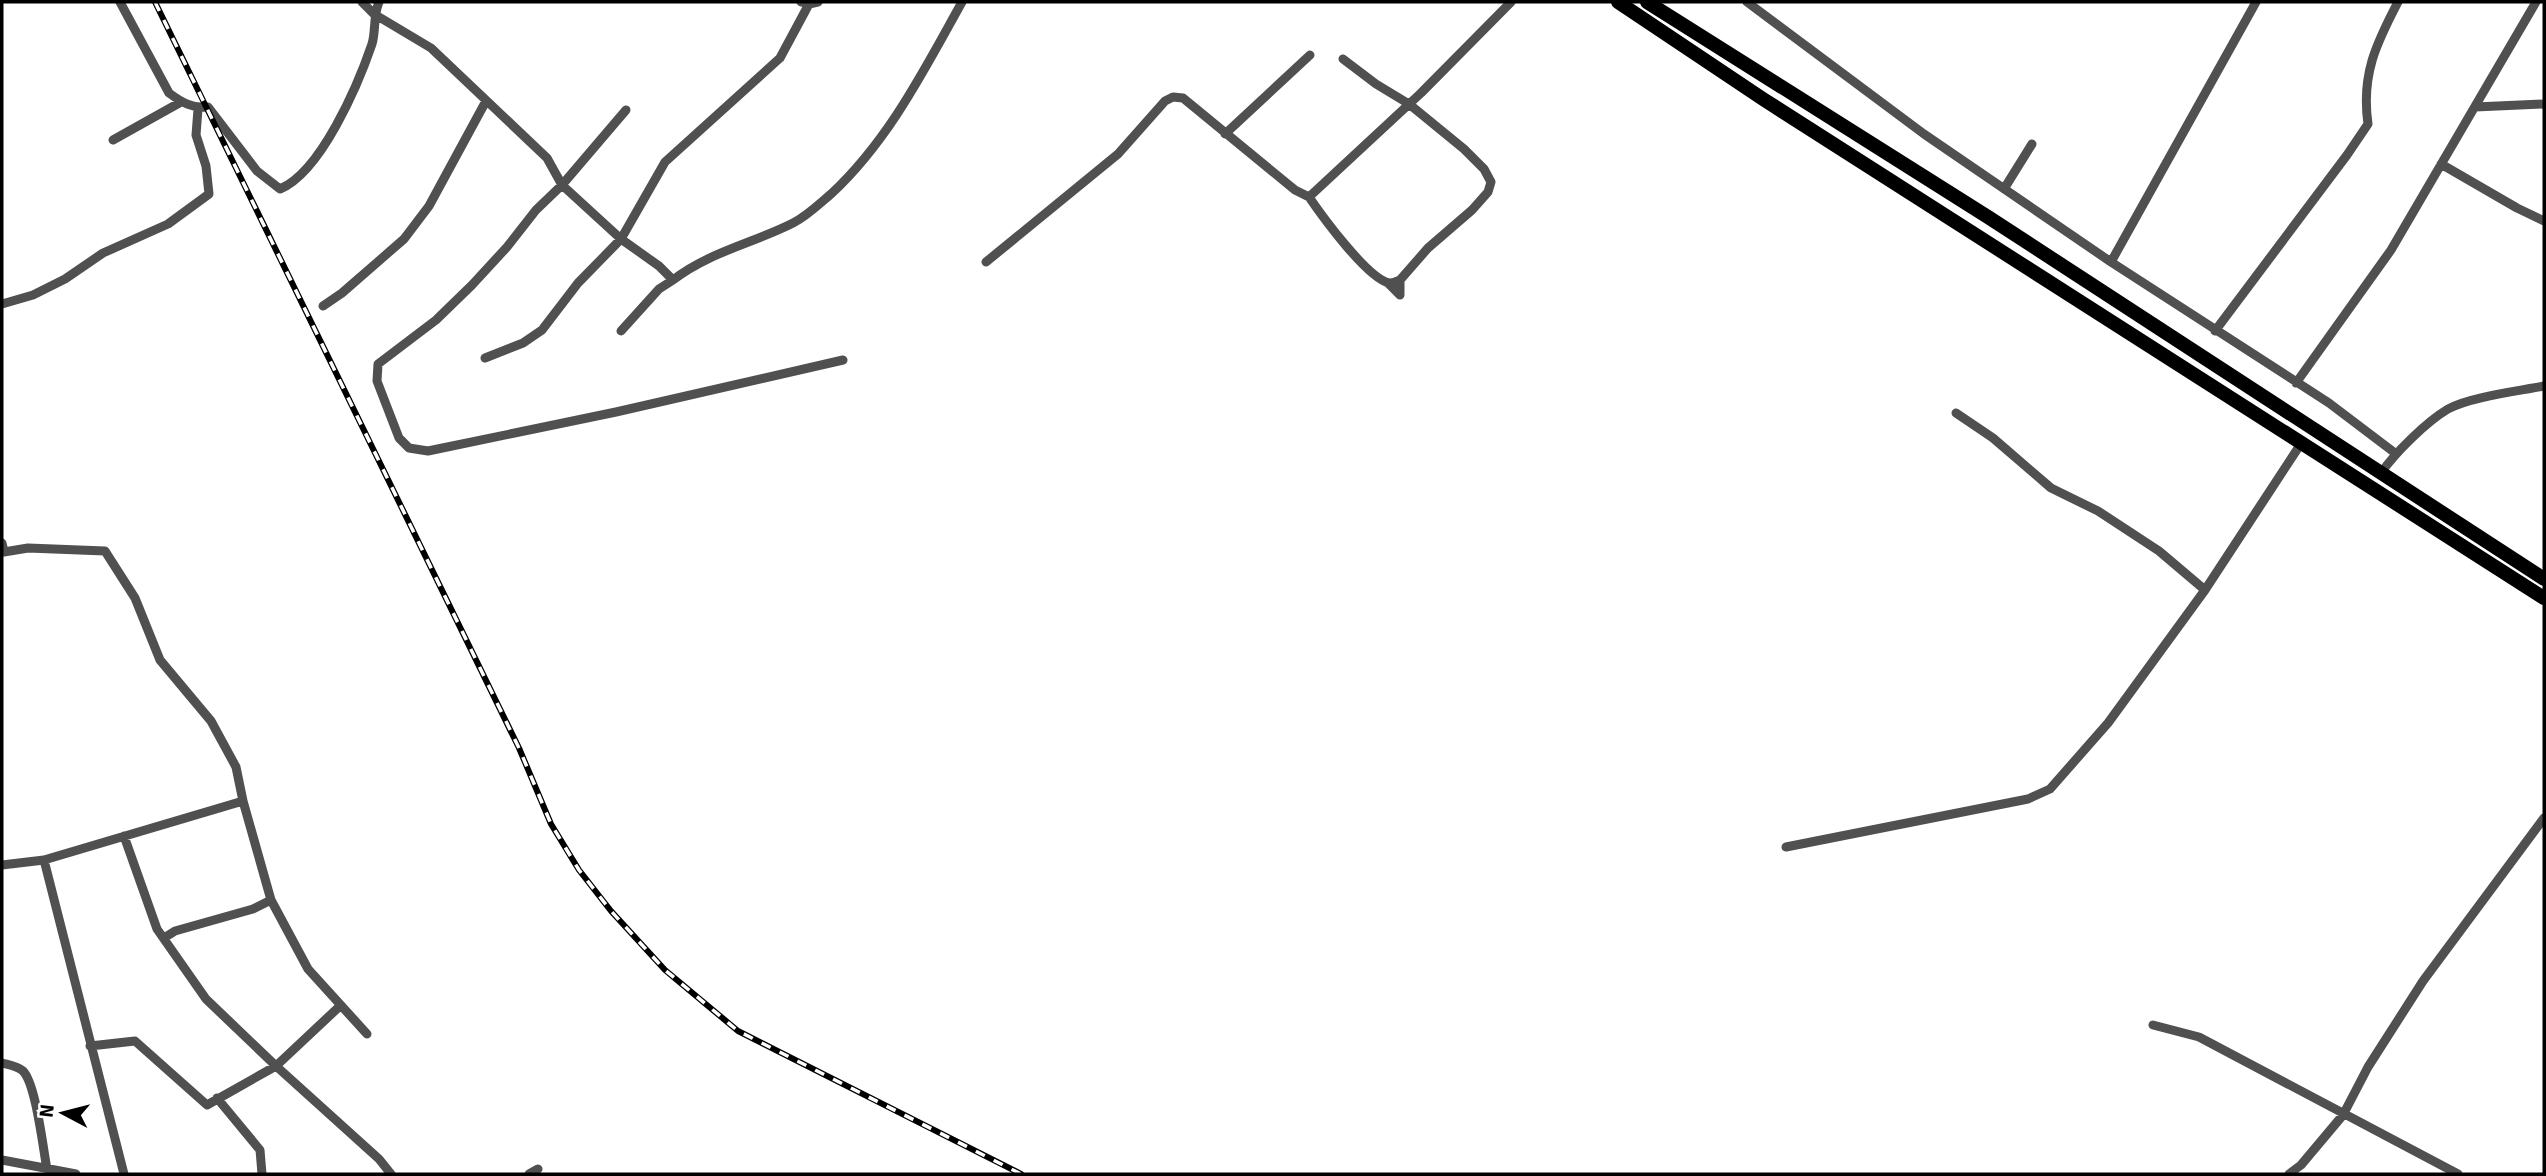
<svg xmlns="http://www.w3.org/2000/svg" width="2546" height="1176" viewBox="0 0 2546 1176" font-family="Signika,sans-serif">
	<rect width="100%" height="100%" fill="#fff"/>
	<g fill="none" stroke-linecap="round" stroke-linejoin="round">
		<!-- minor -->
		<path stroke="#505050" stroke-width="9" d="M 120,2 L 169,93 C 181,102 193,109 208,107 L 257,171 L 280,189 C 321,172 358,85 372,44 C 376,31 373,16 379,2
			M 362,2 L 374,14 L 431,48 L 547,158 L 562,185 L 621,239 L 659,266 L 673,280 C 709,252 754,243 793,223 C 807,216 819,204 831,194 C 889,140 924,70 962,2
			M 801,2 L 809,4 L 818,2
			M 1747,2 L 1924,134 L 2111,262 L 2329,403 L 2395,453
			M 2475,107 L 2544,104
			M 626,110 L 562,185 L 536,210 L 507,247 L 472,285 L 436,320 L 378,364 L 377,381 L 399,438 L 409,448 L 428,451 L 616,412 L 843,360
			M 1225,134 L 1310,55
			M 113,140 L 181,102
			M 2441,164 L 2517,208 L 2544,221
			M 2004,189 L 2032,144
			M 1309,197 C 1322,216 1367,278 1389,283 C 1393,283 1397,281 1400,280 L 1428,248 L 1472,210 L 1488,192 L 1491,182 L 1484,169 L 1464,149 L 1409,104 L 1376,84 L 1343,59
			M 986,262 L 1118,154 L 1165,101 L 1173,97 L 1183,98 L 1295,190 L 1309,197 L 1421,93 L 1511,2
			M 2111,262 L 2256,2
			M 1388,283 L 1400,295 L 1400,280
			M 2,304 L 33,295 L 65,279 L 103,253 L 168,224 L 209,194 L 206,166 L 196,135 L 198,109
			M 323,306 L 342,293 L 404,239 L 429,206 L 486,101
			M 621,331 L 659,289 L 673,280
			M 2215,331 L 2347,155 L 2368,124 C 2361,75 2376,44 2398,2
			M 485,358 L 523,343 L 542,330 L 578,283 L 621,239 L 665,162 L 780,58 L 809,4
			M 2296,383 L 2391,250 L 2536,2
			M 1956,413 L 1993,438 L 2051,488 L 2098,511 L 2159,551 L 2205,590
			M 2381,473 C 2395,453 2426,422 2448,409 C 2469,397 2519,391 2544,386
			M 2,543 L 4,552 L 28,548 L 105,551 L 135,598 L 160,660 L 211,721 L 236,767 L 243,801
			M 124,836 L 157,929 L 206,999 L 276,1066 L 379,1159 L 391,1174
			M 1786,847 L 2028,799 L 2050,789 L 2108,723 L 2205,590 L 2302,442
			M 44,860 L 124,1174
			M 2,865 L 44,860 L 243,801 L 271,900 L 308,969 L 367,1034
			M 164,938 L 175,931 L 253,909 L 271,900
			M 2153,1025 L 2199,1037 L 2458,1174
			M 90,1046 L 135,1041 L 207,1105 L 276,1066 L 341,1005
			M 2,1063 C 9,1065 17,1066 23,1071 C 36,1084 43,1149 47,1169
			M 217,1098 L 260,1150 L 262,1174
			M 2,1160 L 76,1174
			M 529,1174 L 538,1169
			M 2289,1174 L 2301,1165 L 2343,1115 L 2368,1067 L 2423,981 L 2544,818"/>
		<!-- primary -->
		<path stroke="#000" stroke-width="14" d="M 1618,2 L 1763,99 L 2544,598
			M 1647,2 L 1988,217 L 2544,579"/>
		<!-- rail casing -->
		<g stroke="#000" stroke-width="6">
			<path id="rail" d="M 155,2 L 519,748 L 551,824 L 579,870 L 611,911 L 665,970 L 738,1031 L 1021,1174"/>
		</g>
		<!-- rail -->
		<use href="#rail" stroke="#fff" stroke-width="3.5" stroke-dasharray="10" stroke-linecap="butt"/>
	</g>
	<!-- border -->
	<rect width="2546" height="1176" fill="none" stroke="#000000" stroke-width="7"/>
	<!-- north arrow -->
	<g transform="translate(63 1113) rotate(277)" stroke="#ffffff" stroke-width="5" paint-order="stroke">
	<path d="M0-5L12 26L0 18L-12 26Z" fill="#000000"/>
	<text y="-10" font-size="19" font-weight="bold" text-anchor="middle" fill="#000000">N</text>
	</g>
</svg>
